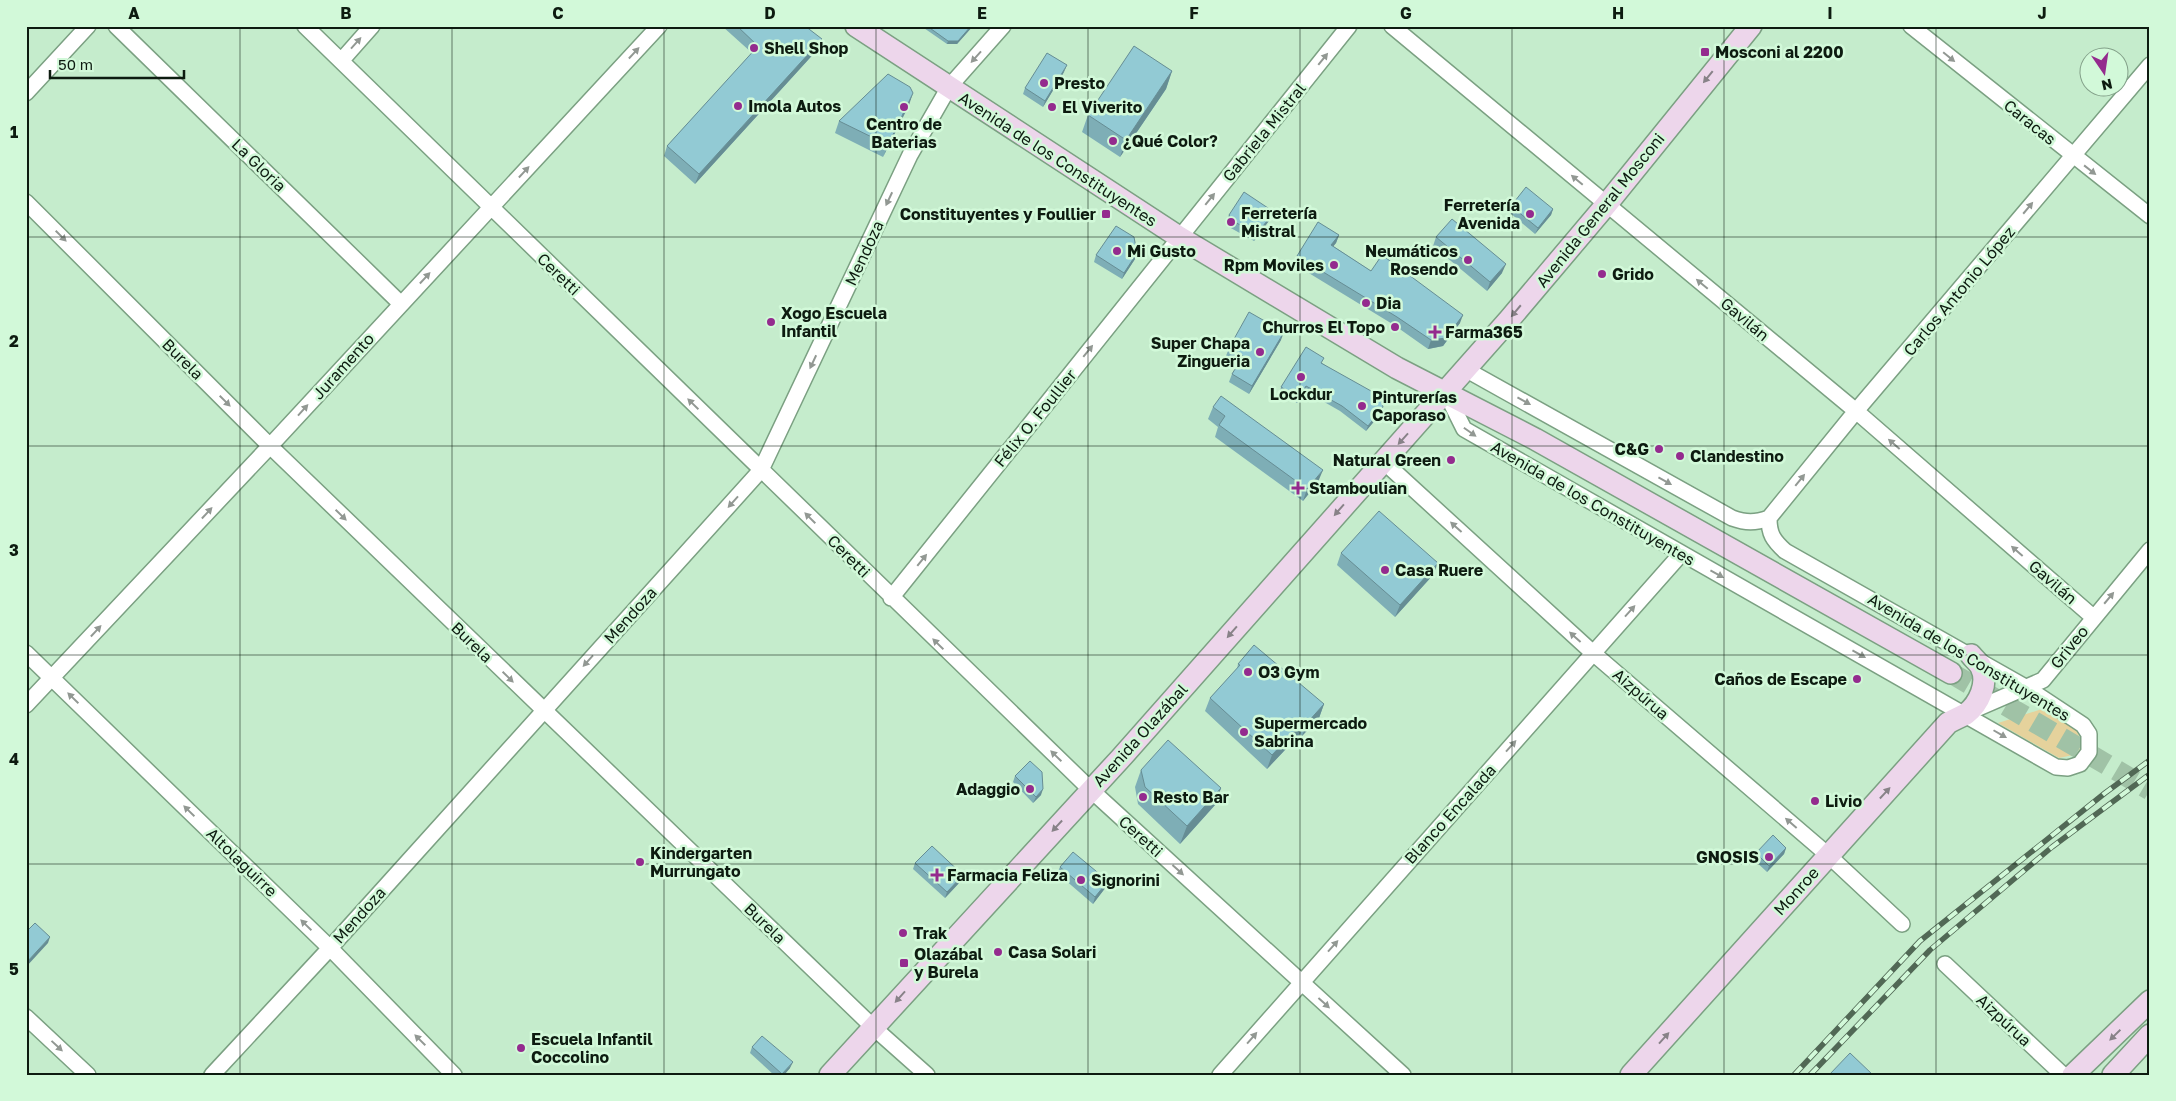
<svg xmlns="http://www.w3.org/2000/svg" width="2176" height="1101" viewBox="0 0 2176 1101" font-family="'Golos Text',sans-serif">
	<rect width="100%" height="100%" fill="#c5eccc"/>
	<!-- green -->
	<path fill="#e5d29c" d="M 2042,709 C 2061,719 2079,722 2081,745 L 2079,750 L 2073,755 L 2059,758 L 1998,723 Z"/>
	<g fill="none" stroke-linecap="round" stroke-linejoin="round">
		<!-- secondary-tunnel -->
		<path stroke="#a0c2a6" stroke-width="21" stroke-dasharray="21 11" stroke-linecap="butt" d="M 1951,673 L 2150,790"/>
		<!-- street casing -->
		<g stroke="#7ba082" stroke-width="18">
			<path id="street" d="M 116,26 L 401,304
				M 305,26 L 1091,790 L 1403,1075
				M 1392,26 L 1856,411 L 2093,617
				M 1911,26 L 2150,216
				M 341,61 L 372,26
				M 26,93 L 88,26
				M 26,202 L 270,446 L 873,1027 L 927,1075
				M 1465,369 L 1732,518 C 1746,523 1755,523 1769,518 L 1856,411 L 2150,65
				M 1446,393 L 1464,429 L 2056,767 L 2068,768 L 2080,764 L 2089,752 L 2089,734 L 2083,725 L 2027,688 L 1785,551 C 1773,540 1769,534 1769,518
				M 1383,461 L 1593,653 L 1828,855 L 1902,924
				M 891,598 L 1349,26
				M 26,653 L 330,948 L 454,1075
				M 26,705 L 270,446 L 659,26
				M 1969,712 L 2043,680 L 2150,550
				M 1945,964 L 2063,1075
				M 26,1017 L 88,1075
				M 212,1075 L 330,948 L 761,470 L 910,155 L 949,87 L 1003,26
				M 1220,1075 L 1681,554"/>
		</g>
		<!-- secondary casing -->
		<g stroke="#7ba082" stroke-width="24">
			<path id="secondary" d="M 856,26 L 1179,237 L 1397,368 L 1535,439 L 1951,673
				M 830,1075 L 1120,759 L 1508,321 L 1606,205 L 1751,26
				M 1631,1075 L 1948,723 C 1953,720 1960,717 1966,714 C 1979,704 1989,683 1981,667 C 1979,663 1974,659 1971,655
				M 2073,1075 L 2150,1001
				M 2113,1075 L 2150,1035"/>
		</g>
		<!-- street -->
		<use href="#street" stroke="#fff" stroke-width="15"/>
		<!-- secondary -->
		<use href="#secondary" stroke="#edd6eb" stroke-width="21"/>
		<!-- rail casing -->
		<g stroke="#516855" stroke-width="5.5">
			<path id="rail" d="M 1794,1075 L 1920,941 L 2105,793 L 2150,760
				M 1810,1075 L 1930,950 L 2052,847 L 2150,774"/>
		</g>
		<!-- rail -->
		<use href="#rail" stroke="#d2f9d9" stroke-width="4" stroke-dasharray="11" stroke-linecap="butt"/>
	</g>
	<!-- wall -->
	<path fill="#7eaeb6" d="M 722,26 L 805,26 L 818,49 L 695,184 L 664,156 L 667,146 L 752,53 Z
		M 921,26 L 973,26 L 957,44 L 947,44 Z
		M 1172,71 L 1166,89 L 1120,157 L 1082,132 L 1088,115 Z
		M 1064,72 L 1043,107 L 1023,94 L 1025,88 Z
		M 909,105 L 883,157 L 835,133 L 839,121 Z
		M 1511,206 L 1553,209 L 1551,215 L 1535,234 L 1509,212 Z
		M 1274,212 L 1271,218 L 1254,241 L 1229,227 L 1227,221 L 1229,215 Z
		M 1339,235 L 1336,243 L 1333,246 L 1371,271 L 1460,323 L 1443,346 L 1428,349 L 1394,325 L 1294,264 L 1297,256 Z
		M 1436,237 L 1502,273 L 1487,291 L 1433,246 Z
		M 1137,253 L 1135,259 L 1122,279 L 1094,262 L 1096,255 Z
		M 1281,340 L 1249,394 L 1229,382 L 1232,374 L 1239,363 L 1226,356 L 1229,348 Z
		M 1322,363 L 1383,407 L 1382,412 L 1366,431 L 1340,411 L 1305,391 L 1297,403 L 1280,392 L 1281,387 Z
		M 1213,407 L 1318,482 L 1303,501 L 1215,437 L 1218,427 L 1208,419 Z
		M 1341,553 L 1438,563 L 1433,575 L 1395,617 L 1337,565 Z
		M 1238,664 L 1324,704 L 1319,718 L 1302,736 L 1300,734 L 1267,769 L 1205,711 L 1210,698 L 1237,669 Z
		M 1141,770 L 1221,788 L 1215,805 L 1180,844 L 1138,804 L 1135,787 Z
		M 1015,776 L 1041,795 L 1033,803 L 1013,782 Z
		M 1786,848 L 1784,854 L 1767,872 L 1753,859 L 1756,853 Z
		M 915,863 L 963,875 L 960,882 L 945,898 L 913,869 Z
		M 1060,867 L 1106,887 L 1093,904 L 1057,873 Z
		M 752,1047 L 790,1068 L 784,1075 L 774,1075 L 750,1053 Z"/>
	<!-- shaded-wall -->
	<path fill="#668d94" d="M 971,26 L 973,26 L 957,44 L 947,44 L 948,41 Z
		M 822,39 L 818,49 L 695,184 L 699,174 Z
		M 1067,65 L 1064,72 L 1043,107 L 1045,101 Z
		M 1172,71 L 1166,89 L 1120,157 L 1126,140 Z
		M 913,93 L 909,105 L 883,157 L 888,145 Z
		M 1553,209 L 1551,215 L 1535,234 L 1538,228 Z
		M 1274,212 L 1271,218 L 1254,241 L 1256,235 Z
		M 1339,235 L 1336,243 L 1328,253 L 1331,245 Z
		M 1137,253 L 1135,259 L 1122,279 L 1124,273 Z
		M 1506,264 L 1502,273 L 1487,291 L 1490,282 Z
		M 1463,315 L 1460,323 L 1443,346 L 1428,349 L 1431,340 Z
		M 1284,332 L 1281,340 L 1249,394 L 1252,386 Z
		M 1306,386 L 1305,391 L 1297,403 L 1299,398 Z
		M 1383,407 L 1382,412 L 1366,431 L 1368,426 Z
		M 1323,470 L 1318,482 L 1303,501 L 1307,489 Z
		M 1438,563 L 1433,575 L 1395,617 L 1400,605 Z
		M 1324,704 L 1319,718 L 1302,736 L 1307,723 Z
		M 1305,720 L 1300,734 L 1267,769 L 1272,755 Z
		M 1221,788 L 1215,805 L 1180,844 L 1187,826 Z
		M 1043,789 L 1041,795 L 1033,803 L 1036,797 Z
		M 1786,848 L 1784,854 L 1767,872 L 1769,866 Z
		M 963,875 L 960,882 L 945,898 L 947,892 Z
		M 1108,881 L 1106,887 L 1093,904 L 1095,897 Z
		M 50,937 L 48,943 L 26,967 L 26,963 Z
		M 793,1062 L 790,1068 L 784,1075 L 782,1075 Z"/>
	<!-- building -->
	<path fill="#92cad4" stroke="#668d94" d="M 737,26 L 805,26 L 822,39 L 699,174 L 667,146 L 758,46 Z
		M 927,26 L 971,26 L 958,41 L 948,41 Z
		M 1134,46 L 1172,71 L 1126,140 L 1088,115 Z
		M 1047,53 L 1067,65 L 1045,101 L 1025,88 Z
		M 888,74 L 910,87 L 913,93 L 888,145 L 839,121 Z
		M 1526,187 L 1553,209 L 1538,228 L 1511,206 Z
		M 1244,192 L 1274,212 L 1256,235 L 1232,220 L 1229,215 Z
		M 1452,219 L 1506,264 L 1490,282 L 1436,237 Z
		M 1318,222 L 1339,235 L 1331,245 L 1371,271 L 1382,255 L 1463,315 L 1446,338 L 1431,340 L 1397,317 L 1297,256 Z
		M 1116,226 L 1134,237 L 1137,253 L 1124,273 L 1096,255 Z
		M 1249,312 L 1284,332 L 1252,386 L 1232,374 L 1243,356 L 1229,348 Z
		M 1306,347 L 1324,358 L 1321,363 L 1380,396 L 1383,407 L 1368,426 L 1342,406 L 1306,386 L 1299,398 L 1281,387 Z
		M 1221,396 L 1323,470 L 1307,489 L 1219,425 L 1225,416 L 1213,407 Z
		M 1379,511 L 1438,563 L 1400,605 L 1341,553 Z
		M 1254,645 L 1324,704 L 1307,723 L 1305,720 L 1272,755 L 1210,698 L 1240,665 L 1238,664 Z
		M 1168,740 L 1221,788 L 1187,826 L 1145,787 L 1141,770 Z
		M 1030,761 L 1042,772 L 1043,789 L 1036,797 L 1015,776 Z
		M 1773,835 L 1786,848 L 1769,866 L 1756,853 Z
		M 932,846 L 963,875 L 947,892 L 915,863 Z
		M 1073,852 L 1108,881 L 1095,897 L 1060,867 Z
		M 35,923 L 50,937 L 26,963 L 26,932 Z
		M 762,1036 L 793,1062 L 782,1074 L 752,1047 Z
		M 1850,1053 L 1873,1075 L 1829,1075 Z"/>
	<!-- one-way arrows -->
	<defs><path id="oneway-solid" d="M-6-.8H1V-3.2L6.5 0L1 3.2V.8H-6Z" transform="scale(1.25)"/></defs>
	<g fill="#929893">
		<use href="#oneway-solid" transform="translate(356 43) rotate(-48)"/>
		<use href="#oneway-solid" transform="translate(634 53) rotate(-47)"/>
		<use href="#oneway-solid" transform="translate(976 57) rotate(132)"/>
		<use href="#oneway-solid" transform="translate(1949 57) rotate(39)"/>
		<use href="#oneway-solid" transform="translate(1323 59) rotate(-51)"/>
		<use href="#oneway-solid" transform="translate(2090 170) rotate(38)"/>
		<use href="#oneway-solid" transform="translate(524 172) rotate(-47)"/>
		<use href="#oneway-solid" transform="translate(1577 180) rotate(-140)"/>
		<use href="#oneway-solid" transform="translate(889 199) rotate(115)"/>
		<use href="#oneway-solid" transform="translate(1210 199) rotate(-51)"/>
		<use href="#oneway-solid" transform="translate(2028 208) rotate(-50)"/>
		<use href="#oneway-solid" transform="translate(61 236) rotate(45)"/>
		<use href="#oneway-solid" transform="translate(425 278) rotate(-47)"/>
		<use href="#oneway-solid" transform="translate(1702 284) rotate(-140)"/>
		<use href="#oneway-solid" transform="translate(1088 351) rotate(-51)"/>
		<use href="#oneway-solid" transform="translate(813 362) rotate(115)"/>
		<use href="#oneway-solid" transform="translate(225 401) rotate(45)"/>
		<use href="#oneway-solid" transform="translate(1524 401) rotate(29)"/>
		<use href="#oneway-solid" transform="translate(693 404) rotate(-136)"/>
		<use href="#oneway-solid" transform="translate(303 410) rotate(-48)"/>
		<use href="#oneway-solid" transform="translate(1470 432) rotate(35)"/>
		<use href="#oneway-solid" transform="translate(1894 444) rotate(-139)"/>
		<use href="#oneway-solid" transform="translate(1800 480) rotate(-51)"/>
		<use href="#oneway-solid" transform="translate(1665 481) rotate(29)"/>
		<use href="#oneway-solid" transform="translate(733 502) rotate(132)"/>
		<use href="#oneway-solid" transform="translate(207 513) rotate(-47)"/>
		<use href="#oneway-solid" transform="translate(341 515) rotate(44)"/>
		<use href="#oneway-solid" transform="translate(810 518) rotate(-135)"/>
		<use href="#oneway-solid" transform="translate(1456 527) rotate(-138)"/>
		<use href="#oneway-solid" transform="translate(2017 551) rotate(-139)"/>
		<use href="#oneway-solid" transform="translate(922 560) rotate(-51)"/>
		<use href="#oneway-solid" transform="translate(1717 574) rotate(29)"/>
		<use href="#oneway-solid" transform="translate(2109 598) rotate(-50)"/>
		<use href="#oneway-solid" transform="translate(1630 611) rotate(-48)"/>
		<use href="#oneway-solid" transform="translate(96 631) rotate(-47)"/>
		<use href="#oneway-solid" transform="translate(1575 637) rotate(-138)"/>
		<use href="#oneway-solid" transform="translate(938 644) rotate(-136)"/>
		<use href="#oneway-solid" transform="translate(1859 654) rotate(29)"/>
		<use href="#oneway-solid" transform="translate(588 661) rotate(132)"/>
		<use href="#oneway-solid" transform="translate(508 677) rotate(44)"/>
		<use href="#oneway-solid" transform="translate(73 698) rotate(-136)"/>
		<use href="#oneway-solid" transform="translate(2000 734) rotate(30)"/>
		<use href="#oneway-solid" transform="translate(1511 746) rotate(-48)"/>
		<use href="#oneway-solid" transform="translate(1056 756) rotate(-136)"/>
		<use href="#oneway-solid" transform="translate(189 811) rotate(-136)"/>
		<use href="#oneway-solid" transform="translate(1791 823) rotate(-139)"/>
		<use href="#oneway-solid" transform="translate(1178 870) rotate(42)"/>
		<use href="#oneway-solid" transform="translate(306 925) rotate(-136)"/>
		<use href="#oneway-solid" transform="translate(1333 946) rotate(-48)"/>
		<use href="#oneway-solid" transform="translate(1324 1003) rotate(42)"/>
		<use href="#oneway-solid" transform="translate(1252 1038) rotate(-49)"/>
		<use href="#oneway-solid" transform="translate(420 1040) rotate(-135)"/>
		<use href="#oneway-solid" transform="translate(57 1046) rotate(43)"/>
	</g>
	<g fill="#888288">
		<use href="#oneway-solid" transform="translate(1708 77) rotate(129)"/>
		<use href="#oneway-solid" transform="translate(1516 311) rotate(130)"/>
		<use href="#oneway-solid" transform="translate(1403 439) rotate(132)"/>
		<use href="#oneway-solid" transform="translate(1339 510) rotate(131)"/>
		<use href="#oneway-solid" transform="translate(1232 632) rotate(131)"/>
		<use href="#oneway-solid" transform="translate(1885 793) rotate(-47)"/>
		<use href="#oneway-solid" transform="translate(1057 826) rotate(133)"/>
		<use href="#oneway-solid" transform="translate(900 997) rotate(132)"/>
		<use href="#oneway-solid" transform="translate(2115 1035) rotate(136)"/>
		<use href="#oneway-solid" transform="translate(1664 1038) rotate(-48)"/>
	</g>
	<!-- grid -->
	<path fill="none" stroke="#0d1b10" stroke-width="1" stroke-opacity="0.55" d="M 240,26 L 240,1075M 452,26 L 452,1075M 664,26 L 664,1075M 876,26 L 876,1075M 1088,26 L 1088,1075M 1300,26 L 1300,1075M 1512,26 L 1512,1075M 1724,26 L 1724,1075M 1936,26 L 1936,1075M 26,237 L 2150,237M 26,446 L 2150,446M 26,655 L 2150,655M 26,864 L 2150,864"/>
	<!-- markers -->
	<g fill="#942b8e" stroke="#d2f9d9" stroke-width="2">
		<circle cx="754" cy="48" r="5"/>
		<rect x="1700" y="47" width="10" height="10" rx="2.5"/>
		<circle cx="1044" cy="83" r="5"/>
		<circle cx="738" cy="106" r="5"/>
		<circle cx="904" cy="107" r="5"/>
		<circle cx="1052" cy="107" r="5"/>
		<circle cx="1113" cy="141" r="5"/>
		<rect x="1101" y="209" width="10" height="10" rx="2.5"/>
		<circle cx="1530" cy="214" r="5"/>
		<circle cx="1231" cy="222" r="5"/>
		<circle cx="1117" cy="251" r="5"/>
		<circle cx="1468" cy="260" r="5"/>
		<circle cx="1334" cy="265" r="5"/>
		<circle cx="1602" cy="274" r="5"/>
		<circle cx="1366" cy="303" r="5"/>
		<circle cx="771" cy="322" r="5"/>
		<circle cx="1395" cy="327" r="5"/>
		<path d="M1432.5 324.5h5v5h5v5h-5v5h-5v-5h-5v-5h5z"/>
		<circle cx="1260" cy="352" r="5"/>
		<circle cx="1301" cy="377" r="5"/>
		<circle cx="1362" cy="406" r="5"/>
		<circle cx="1659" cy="449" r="5"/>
		<circle cx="1680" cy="456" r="5"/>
		<circle cx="1451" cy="460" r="5"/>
		<path d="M1295.5 480.5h5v5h5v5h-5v5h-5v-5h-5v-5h5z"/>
		<circle cx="1385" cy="570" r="5"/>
		<circle cx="1248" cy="672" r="5"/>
		<circle cx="1857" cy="679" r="5"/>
		<circle cx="1244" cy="732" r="5"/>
		<circle cx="1030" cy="789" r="5"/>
		<circle cx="1143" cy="797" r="5"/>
		<circle cx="1815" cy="801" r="5"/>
		<circle cx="1769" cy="857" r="5"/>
		<circle cx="640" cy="862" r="5"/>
		<path d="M934.5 867.5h5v5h5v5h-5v5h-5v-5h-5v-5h5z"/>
		<circle cx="1081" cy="880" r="5"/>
		<circle cx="903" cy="933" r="5"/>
		<circle cx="998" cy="952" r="5"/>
		<rect x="899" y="958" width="10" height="10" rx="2.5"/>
		<circle cx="521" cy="1048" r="5"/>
	</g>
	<g text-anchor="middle" stroke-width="5" stroke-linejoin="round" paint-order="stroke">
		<!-- poi labels -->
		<g font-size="16" font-weight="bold" fill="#0d1b10" stroke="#d2f9d9" text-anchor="start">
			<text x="764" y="54">Shell Shop</text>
			<text x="1715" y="58">Mosconi al 2200</text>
			<text x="1054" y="89">Presto</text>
			<text x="748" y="112">Imola Autos</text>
			<text x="1062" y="113">El Viverito</text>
			<text x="904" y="130" text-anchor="middle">Centro de<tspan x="904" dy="18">Baterias</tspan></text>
			<text x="1123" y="147">¿Qué Color?</text>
			<text x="1520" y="211" text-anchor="end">Ferretería<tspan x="1520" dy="18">Avenida</tspan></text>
			<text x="1241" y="219">Ferretería<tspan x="1241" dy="18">Mistral</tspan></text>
			<text x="1096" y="220" text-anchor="end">Constituyentes y Foullier</text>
			<text x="1127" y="257">Mi Gusto</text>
			<text x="1458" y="257" text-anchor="end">Neumáticos<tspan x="1458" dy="18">Rosendo</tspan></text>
			<text x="1324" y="271" text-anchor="end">Rpm Moviles</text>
			<text x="1612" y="280">Grido</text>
			<text x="1376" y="309">Dia</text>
			<text x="781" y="319">Xogo Escuela<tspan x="781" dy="18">Infantil</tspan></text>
			<text x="1385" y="333" text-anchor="end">Churros El Topo</text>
			<text x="1445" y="338">Farma365</text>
			<text x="1250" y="349" text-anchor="end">Super Chapa<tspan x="1250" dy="18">Zingueria</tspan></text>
			<text x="1301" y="400" text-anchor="middle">Lockdur</text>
			<text x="1372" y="403">Pinturerías<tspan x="1372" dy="18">Caporaso</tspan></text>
			<text x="1649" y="455" text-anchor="end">C&amp;G</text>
			<text x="1690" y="462">Clandestino</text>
			<text x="1441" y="466" text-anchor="end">Natural Green</text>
			<text x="1309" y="494">Stamboulian</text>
			<text x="1395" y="576">Casa Ruere</text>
			<text x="1258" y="678">O3 Gym</text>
			<text x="1847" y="685" text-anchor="end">Caños de Escape</text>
			<text x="1254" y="729">Supermercado<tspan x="1254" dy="18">Sabrina</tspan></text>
			<text x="1020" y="795" text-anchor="end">Adaggio</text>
			<text x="1153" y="803">Resto Bar</text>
			<text x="1825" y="807">Livio</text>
			<text x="650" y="859">Kindergarten<tspan x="650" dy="18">Murrungato</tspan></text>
			<text x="1759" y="863" text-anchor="end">GNOSIS</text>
			<text x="947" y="881">Farmacia Feliza</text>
			<text x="1091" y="886">Signorini</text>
			<text x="913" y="939">Trak</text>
			<text x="1008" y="958">Casa Solari</text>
			<text x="914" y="960">Olazábal<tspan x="914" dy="18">y Burela</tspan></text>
			<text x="531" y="1045">Escuela Infantil<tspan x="531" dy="18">Coccolino</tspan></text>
		</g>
		<!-- street labels -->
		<g font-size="16" fill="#0d1b10" stroke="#d2f9d9">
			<text transform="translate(2030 122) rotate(39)" y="6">Caracas</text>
			<text transform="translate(1264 132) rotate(-51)" y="6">Gabriela Mistral</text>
			<text transform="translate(1058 159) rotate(33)" y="6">Avenida de los Constituyentes</text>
			<text transform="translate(259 165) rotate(44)" y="6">La Gloria</text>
			<text transform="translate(1600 210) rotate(-51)" y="6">Avenida General Mosconi</text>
			<text transform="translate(864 253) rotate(-65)" y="6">Mendoza</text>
			<text transform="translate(559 274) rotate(44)" y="6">Ceretti</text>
			<text transform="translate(1959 291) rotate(-50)" y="6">Carlos Antonio López</text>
			<text transform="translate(1745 319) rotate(40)" y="6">Gavilán</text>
			<text transform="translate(183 359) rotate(45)" y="6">Burela</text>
			<text transform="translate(343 366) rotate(-48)" y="6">Juramento</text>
			<text transform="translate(1035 418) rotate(-51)" y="6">Félix O. Foullier</text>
			<text transform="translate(1593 503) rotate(30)" y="6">Avenida de los Constituyentes</text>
			<text transform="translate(849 556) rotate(45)" y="6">Ceretti</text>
			<text transform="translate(2053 582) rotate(41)" y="6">Gavilán</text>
			<text transform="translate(630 615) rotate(-48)" y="6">Mendoza</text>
			<text transform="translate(472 642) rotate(44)" y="6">Burela</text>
			<text transform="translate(2069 647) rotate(-51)" y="6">Griveo</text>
			<text transform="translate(1969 657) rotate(31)" y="6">Avenida de los Constituyentes</text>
			<text transform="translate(1641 694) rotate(41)" y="6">Aizpúrua</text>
			<text transform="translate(1140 735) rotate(-48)" y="6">Avenida Olazábal</text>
			<text transform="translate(1450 814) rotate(-48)" y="6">Blanco Encalada</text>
			<text transform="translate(1141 836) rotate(42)" y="6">Ceretti</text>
			<text transform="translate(242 862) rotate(44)" y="6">Altolaguirre</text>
			<text transform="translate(1796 891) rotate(-48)" y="6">Monroe</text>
			<text transform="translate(359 915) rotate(-48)" y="6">Mendoza</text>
			<text transform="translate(765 923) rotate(44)" y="6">Burela</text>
			<text transform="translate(2004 1020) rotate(43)" y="6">Aizpúrua</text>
		</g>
	</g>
	<!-- border -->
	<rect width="2176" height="1101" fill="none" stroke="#d2f9d9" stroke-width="55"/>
	<!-- north arrow -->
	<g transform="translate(2104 72) rotate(167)"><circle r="24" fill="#d2f9d9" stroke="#83a089"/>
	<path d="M0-4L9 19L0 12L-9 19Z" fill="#942b8e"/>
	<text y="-8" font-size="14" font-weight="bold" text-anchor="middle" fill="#0d1b10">N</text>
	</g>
	<!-- scale -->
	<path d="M50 70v8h134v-8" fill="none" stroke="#0d1b10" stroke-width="2.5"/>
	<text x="58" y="70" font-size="15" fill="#0d1b10" stroke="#d2f9d9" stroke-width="4" paint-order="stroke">50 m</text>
	<rect x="28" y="28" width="2120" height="1046" fill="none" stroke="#0d1b10" stroke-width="2"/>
	<g font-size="16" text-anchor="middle" font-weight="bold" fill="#0d1b10">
		<text x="134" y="19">A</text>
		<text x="346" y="19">B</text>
		<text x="558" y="19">C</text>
		<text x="770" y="19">D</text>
		<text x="982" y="19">E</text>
		<text x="1194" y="19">F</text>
		<text x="1406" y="19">G</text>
		<text x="1618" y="19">H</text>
		<text x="1830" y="19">I</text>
		<text x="2042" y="19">J</text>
		<text x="14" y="138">1</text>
		<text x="14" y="347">2</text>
		<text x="14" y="556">3</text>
		<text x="14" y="765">4</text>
		<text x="14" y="975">5</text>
	</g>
</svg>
